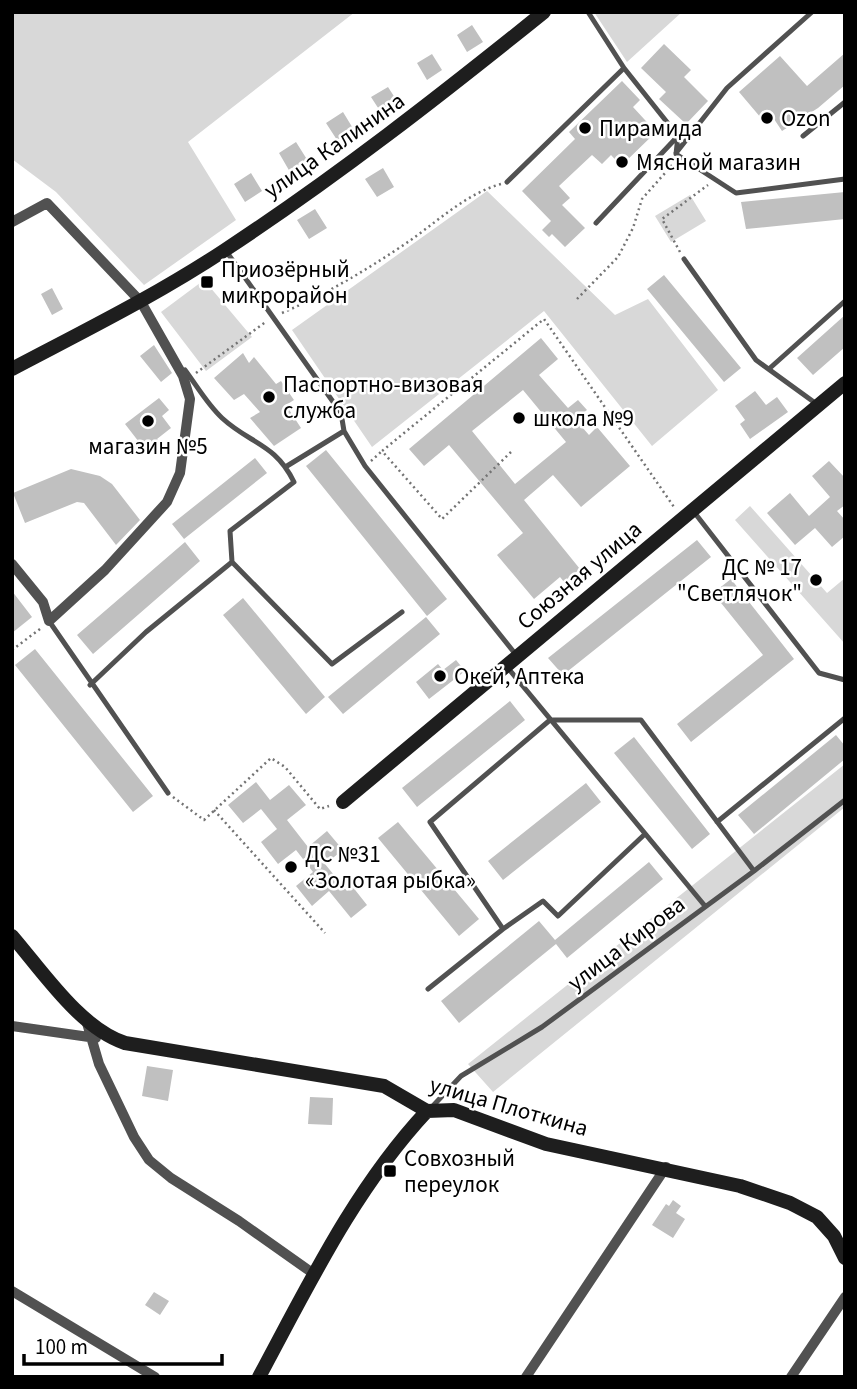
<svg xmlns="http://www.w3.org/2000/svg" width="857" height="1389" viewBox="0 0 857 1389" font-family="'Source Sans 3',sans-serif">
	<rect width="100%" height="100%" fill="#fff"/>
	<!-- green -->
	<path fill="#d8d8d8" d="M 12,12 L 355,12 L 188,142 L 236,220 L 144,285 L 56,192 L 12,159 Z
		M 594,12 L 682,12 L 627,62 Z
		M 487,191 L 615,315 L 648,299 L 718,390 L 652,446 L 544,311 L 372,447 L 292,330 Z
		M 690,195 L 706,221 L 671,242 L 655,216 Z
		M 204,280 L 252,337 L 206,371 L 161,312 Z
		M 750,506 L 827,593 L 845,578 L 845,644 L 735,520 Z
		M 845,764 L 845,807 L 493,1092 L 468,1064 Z"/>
	<!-- building -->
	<path fill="#c0c0c0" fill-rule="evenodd" d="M 472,25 L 483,42 L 467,52 L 457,35 Z
		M 664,44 L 691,70 L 684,77 L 708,101 L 686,124 L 659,99 L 666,92 L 641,68 Z
		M 845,53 L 845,85 L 818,108 L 782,131 L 774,119 L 767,125 L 739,92 L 780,56 L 807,86 Z
		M 432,54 L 442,70 L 427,80 L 417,63 Z
		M 622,81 L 640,100 L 633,107 L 656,132 L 621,166 L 611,155 L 602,164 L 592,155 L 559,186 L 570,198 L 562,205 L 585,228 L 565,247 L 552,234 L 549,237 L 542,230 L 551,221 L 522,191 L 575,139 L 569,132 Z
		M 388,87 L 399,104 L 382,114 L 371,97 Z
		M 343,112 L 354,130 L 337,140 L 326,123 Z
		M 296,142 L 308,161 L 290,172 L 279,153 Z
		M 383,168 L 394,187 L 377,197 L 365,179 Z
		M 251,173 L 262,191 L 245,202 L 234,184 Z
		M 845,192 L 845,219 L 746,229 L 741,202 Z
		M 315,209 L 327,228 L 309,239 L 297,220 Z
		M 664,275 L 741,368 L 724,382 L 647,289 Z
		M 52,288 L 63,309 L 52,315 L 41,294 Z
		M 845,315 L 845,347 L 813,375 L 797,358 Z
		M 541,338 L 558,359 L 539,375 L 568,408 L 578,400 L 587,410 L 575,419 L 589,435 L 597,427 L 630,466 L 581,507 L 553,475 L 524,500 L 580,569 L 564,582 L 560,577 L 534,599 L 497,555 L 523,533 L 449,445 L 424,466 L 409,449 ZM 523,390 L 566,442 L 515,484 L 472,431 Z
		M 154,345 L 172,373 L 161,382 L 140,356 Z
		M 243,353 L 249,363 L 254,357 L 276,384 L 281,381 L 294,400 L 286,405 L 301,428 L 274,446 L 250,418 L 260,412 L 244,394 L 234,400 L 214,378 Z
		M 755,391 L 766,405 L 777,397 L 788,412 L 750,439 L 740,424 L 745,420 L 735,406 Z
		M 159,398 L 169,410 L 162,416 L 171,428 L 157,439 L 162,445 L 149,455 L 125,424 Z
		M 326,450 L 447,599 L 427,616 L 306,466 Z
		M 255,458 L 267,473 L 184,539 L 172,524 Z
		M 829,461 L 845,478 L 845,505 L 837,511 L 845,520 L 845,536 L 832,547 L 815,528 L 795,545 L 767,513 L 790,493 L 809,516 L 830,497 L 812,476 Z
		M 71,469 L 100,476 L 112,484 L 140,520 L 116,545 L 84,503 L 77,502 L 25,523 L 13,493 Z
		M 697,540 L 711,557 L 563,675 L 548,658 Z
		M 185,542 L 200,561 L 93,654 L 77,635 Z
		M 731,579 L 794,659 L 691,742 L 677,724 L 763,655 L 713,593 Z
		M 12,591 L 32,617 L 12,633 Z
		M 243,598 L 325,697 L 306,714 L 223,615 Z
		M 426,617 L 440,634 L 343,714 L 328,697 Z
		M 35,649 L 153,796 L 133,812 L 15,665 Z
		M 456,660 L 465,671 L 429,699 L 416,682 L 438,664 L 443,670 Z
		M 510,701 L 525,720 L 417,807 L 402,788 Z
		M 836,735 L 845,746 L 845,759 L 754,834 L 738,815 Z
		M 634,737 L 710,834 L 692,849 L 614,753 Z
		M 256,782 L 270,800 L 289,785 L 306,805 L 287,820 L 308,847 L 327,831 L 343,850 L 325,864 L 347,891 L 352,886 L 367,905 L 351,918 L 329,891 L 312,906 L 296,886 L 313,872 L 296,850 L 278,864 L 261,842 L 277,829 L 261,809 L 243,823 L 228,805 Z
		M 586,783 L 601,802 L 503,880 L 488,861 Z
		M 398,822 L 479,919 L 459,936 L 378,838 Z
		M 649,862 L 663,879 L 567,958 L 556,944 L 459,1023 L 441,1001 L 539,921 L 555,940 Z
		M 147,1066 L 173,1070 L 168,1101 L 142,1096 Z
		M 310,1097 L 333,1098 L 332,1125 L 308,1124 Z
		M 673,1200 L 681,1206 L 676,1213 L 685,1219 L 673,1238 L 652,1225 L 666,1204 L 669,1206 Z
		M 154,1292 L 169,1301 L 160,1315 L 145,1305 Z"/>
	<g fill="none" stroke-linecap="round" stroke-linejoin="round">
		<!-- path -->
		<path stroke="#737373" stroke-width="2.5" stroke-dasharray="2 3.5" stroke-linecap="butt" d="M 680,252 L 662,219 L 708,185
			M 577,299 L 618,257 L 633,228 L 642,199 L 673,164
			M 282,313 C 326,294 365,271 405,244 C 436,223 465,194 501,184
			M 196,373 L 267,321
			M 511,452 L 442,519 L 382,451 L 544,319 L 674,507
			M 371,461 L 382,451
			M 12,650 L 40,629
			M 173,797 L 204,820 L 271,758 L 285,767 L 320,809 L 329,806
			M 214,810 L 325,933"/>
		<!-- lane -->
		<path stroke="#515151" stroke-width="5" d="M 624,68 L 678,136 L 676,154 L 736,193 L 845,179
			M 803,136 L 845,102
			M 676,153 L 727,88 L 812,12
			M 507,182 L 624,68 L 588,12
			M 596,223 L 678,136
			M 226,251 L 341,413 L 344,431 L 365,466 L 517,656
			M 684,259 L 756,360 L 818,405
			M 770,368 L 845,301
			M 287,466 L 344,431
			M 694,512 L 819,673 L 845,680
			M 232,562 L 332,664 L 402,612
			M 49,621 L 168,793
			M 508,668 L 705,906
			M 90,685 L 146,632 L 232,562 L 230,531 L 294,482 C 275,443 250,444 222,418 C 207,404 197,386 185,370
			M 717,822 L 845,718
			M 645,834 L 558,916 L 543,901 L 503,929 L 430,822 L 550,720 L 641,720 L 754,871
			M 428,989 L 503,929
			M 430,1109 L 461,1076 L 542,1027 L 754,871 L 845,800"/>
		<!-- street -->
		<path stroke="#515151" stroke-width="10" d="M 12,222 L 47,203 L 141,302 L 183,376 L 190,399 L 180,473 L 167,502 L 105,570 L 49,621 L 43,602 L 12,564
			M 87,1023 L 99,1064 L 134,1137 L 149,1160 L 171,1178 L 239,1221 L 314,1274
			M 12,1026 L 96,1038
			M 12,1291 L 155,1377
			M 526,1377 L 666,1167
			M 791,1377 L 845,1297"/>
		<!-- secondary -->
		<path stroke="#1e1e1e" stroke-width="14" d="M 12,369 C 84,331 157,295 225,250 C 336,177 441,95 544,12
			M 343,802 L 845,383
			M 12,936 C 43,972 80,1028 125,1043 L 384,1086 L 427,1111 L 454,1110 L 546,1144 L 740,1186 L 790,1203 L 817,1217 L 834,1236 L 845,1258
			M 259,1377 C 309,1284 355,1188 427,1111"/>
	</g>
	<!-- markers -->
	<g fill="#000" stroke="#fff" stroke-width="2.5">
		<circle cx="767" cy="118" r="7"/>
		<circle cx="585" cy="128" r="7"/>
		<circle cx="622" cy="162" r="7"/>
		<rect x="200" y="275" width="14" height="14" rx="3.5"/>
		<circle cx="269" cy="397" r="7"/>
		<circle cx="519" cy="418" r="7"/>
		<circle cx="148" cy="421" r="7"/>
		<circle cx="816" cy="580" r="7"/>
		<circle cx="440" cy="676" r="7"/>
		<circle cx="291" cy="867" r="7"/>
		<rect x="383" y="1164" width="14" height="14" rx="3.5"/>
	</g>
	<g text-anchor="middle" stroke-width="5" stroke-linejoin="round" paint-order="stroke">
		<!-- poi labels -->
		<g font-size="23" fill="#000" stroke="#fff" text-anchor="start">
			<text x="781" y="126">Ozon</text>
			<text x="599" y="136">Пирамида</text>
			<text x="636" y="170">Мясной магазин</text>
			<text x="221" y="277">Приозёрный<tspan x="221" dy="26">микрорайон</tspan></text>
			<text x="283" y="392">Паспортно-визовая<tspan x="283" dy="26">служба</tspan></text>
			<text x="533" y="426">школа №9</text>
			<text x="148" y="454" text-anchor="middle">магазин №5</text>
			<text x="802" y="575" text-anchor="end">ДС № 17<tspan x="802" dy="26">"Светлячок"</tspan></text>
			<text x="454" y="684">Окей, Аптека</text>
			<text x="305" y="862">ДС №31<tspan x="305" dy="26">«Золотая рыбка»</tspan></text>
			<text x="404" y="1166">Совхозный<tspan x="404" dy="26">переулок</tspan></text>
		</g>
		<!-- street labels -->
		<g font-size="23" fill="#000" stroke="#fff">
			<text transform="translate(334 145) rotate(-35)" y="8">улица Калинина</text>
			<text transform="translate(579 575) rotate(-40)" y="8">Союзная улица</text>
			<text transform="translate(626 943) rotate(-37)" y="8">улица Кирова</text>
			<text transform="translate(509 1106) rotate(16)" y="8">улица Плоткина</text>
		</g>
	</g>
	<!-- border -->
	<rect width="857" height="1389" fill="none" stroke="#000000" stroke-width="28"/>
	<!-- scale -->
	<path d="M24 1354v10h198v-10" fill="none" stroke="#000000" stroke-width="3.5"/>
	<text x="35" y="1354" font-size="21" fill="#000000" stroke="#ffffff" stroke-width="5" paint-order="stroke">100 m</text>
</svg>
